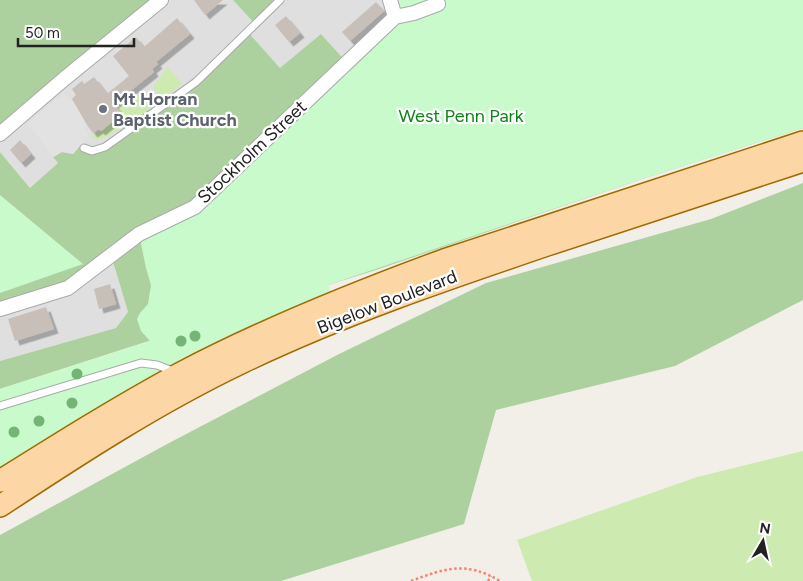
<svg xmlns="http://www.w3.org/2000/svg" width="803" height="581" viewBox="0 0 803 581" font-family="Figtree,sans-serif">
	<defs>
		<filter id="shadow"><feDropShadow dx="4.5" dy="4.5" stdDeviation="0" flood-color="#0004"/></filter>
	</defs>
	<rect width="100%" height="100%" fill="#f2efe9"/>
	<!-- residential -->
	<path fill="#e0dfdf" d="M 161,0 L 233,0 L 255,24 L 280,0 L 390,0 L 395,17 L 347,63 L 280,68 L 248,32 L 196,82 L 119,138 L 59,163 L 30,188 L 0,152 L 0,134 Z
		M 111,255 L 128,312 L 117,328 L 0,361 L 0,309 Z"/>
	<!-- grass -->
	<path fill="#cdebb0" d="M 168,67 L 182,84 C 162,101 121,134 97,140 L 90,137 L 101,131 L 122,114 C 115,105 102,91 119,85 L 132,98 L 136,99 L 143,92 L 149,99 L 157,93 L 153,86 C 160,80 162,73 168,67 Z
		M 803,451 L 803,581 L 532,581 L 517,540 L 697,477 Z"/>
	<!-- forest -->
	<path fill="#add19e" d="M 0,0 L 161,0 L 0,134 Z
		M 233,0 L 280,0 L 255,24 Z
		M 803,0 L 803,128 L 645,178 L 376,270 L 130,347 L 0,389 L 0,361 L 116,328 L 128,312 L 111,255 L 68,288 L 0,309 L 0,152 L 30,188 L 58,163 L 53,157 L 62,152 L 73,154 L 80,146 L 84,148 L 105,147 L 195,82 L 247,31 L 280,68 L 321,34 L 347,63 Z
		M 803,183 L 803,300 L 675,366 L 496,410 L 464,524 L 281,581 L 0,581 L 0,535 L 169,443 L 339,354 L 486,283 L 711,219 Z"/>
	<!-- park -->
	<path fill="#c8facc" d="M 390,0 L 803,0 L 803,128 L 645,178 L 328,285 L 332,295 L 0,470 L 0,389 L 150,341 L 141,331 L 137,319 L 140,313 L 148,304 L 151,285 L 146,268 L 139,234 L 195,207 L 395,18 Z
		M 0,195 L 83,264 L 0,293 Z"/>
	<!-- parking -->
	<path fill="#e2e2e2" d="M 64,93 L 72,103 L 75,102 L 87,125 L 85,130 L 89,135 L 73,154 L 62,152 L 53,157 L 28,123 Z"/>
	<!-- building -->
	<path fill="#c7bfb8" filter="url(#shadow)" d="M 194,0 L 223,0 L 205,15 Z
		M 376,2 L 384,11 L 350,41 L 342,32 Z
		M 286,16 L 300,33 L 289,42 L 275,25 Z
		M 177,18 L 190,34 L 156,62 L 158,64 L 152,69 L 154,72 L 114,104 L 122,114 L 101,131 L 99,129 L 93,133 L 87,125 L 72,99 L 76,95 L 72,89 L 82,81 L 84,84 L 94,77 L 107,94 L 129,76 L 113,56 L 136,37 L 144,47 Z
		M 20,140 L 31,154 L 21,163 L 10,150 Z
		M 110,284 L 116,304 L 99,309 L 94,289 Z
		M 46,307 L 54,329 L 15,341 L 8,319 Z"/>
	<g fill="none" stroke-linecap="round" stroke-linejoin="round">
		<!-- lane casing -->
		<g stroke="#a9a9a9" stroke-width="9">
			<path id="lane" d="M 84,148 L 92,151 L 105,147 L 196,82 L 280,0
				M 0,406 L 141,363 L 157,365 L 175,372"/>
		</g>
		<!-- street casing -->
		<g stroke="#a9a9a9" stroke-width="16">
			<path id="street" d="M 390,0 L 395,17
				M 0,134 L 64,79 L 161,0
				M 0,309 L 68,288 L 139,234 L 195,207 L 395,17 L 414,13 L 438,4"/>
		</g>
		<!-- primary casing -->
		<g stroke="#a06b00" stroke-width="24">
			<path id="primary" d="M 0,481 C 59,444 118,407 179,374 C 264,329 354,293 444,260 L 803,142
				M 0,506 C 79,454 157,403 243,362 C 341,315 444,280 547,245 C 633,217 718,189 803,161"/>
		</g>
		<!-- path -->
		<path stroke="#fa8072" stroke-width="2.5" stroke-dasharray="2.5 2.5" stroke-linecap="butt" d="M 411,581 C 446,568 466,561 500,581
			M 488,581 L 491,576"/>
		<!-- lane -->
		<use href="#lane" stroke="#fff" stroke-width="7"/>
		<!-- street -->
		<use href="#street" stroke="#fff" stroke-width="14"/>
		<!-- primary -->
		<use href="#primary" stroke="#fcd6a4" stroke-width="21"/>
	</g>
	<!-- trees -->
	<g fill="#74b475">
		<circle cx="195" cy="336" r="5.5"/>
		<circle cx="181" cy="341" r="5.5"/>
		<circle cx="77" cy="374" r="5.5"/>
		<circle cx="72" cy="403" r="5.5"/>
		<circle cx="39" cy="421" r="5.5"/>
		<circle cx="14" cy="432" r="5.5"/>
	</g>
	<!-- markers -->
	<circle fill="#6b7280" stroke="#fff" stroke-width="2" cx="103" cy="109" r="5"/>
	<g text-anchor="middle" stroke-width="4.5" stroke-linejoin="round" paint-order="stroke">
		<!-- worship labels -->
		<g font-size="18" font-weight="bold" fill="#5b616d" stroke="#fff" text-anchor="start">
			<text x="113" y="105">Mt Horran<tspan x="113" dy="21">Baptist Church</tspan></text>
		</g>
		<!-- park labels -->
		<g font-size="18" fill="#0c8416" stroke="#fff">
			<text x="461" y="122">West Penn Park</text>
		</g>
		<!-- street labels -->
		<g font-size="18" fill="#222" stroke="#fff">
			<text transform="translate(252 152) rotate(-43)" y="6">Stockholm Street</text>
			<text transform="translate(387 302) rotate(-21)" y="6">Bigelow Boulevard</text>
		</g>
	</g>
	<!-- north arrow -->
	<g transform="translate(763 541) rotate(9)" stroke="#ffffff" stroke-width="4" paint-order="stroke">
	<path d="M0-4L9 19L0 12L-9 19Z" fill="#222222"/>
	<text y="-8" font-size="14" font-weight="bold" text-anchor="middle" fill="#222222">N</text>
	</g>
	<!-- scale -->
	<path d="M18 38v8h116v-8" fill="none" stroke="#222222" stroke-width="2.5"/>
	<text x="25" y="38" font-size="15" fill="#222222" stroke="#ffffff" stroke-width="4" paint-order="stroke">50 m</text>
</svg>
